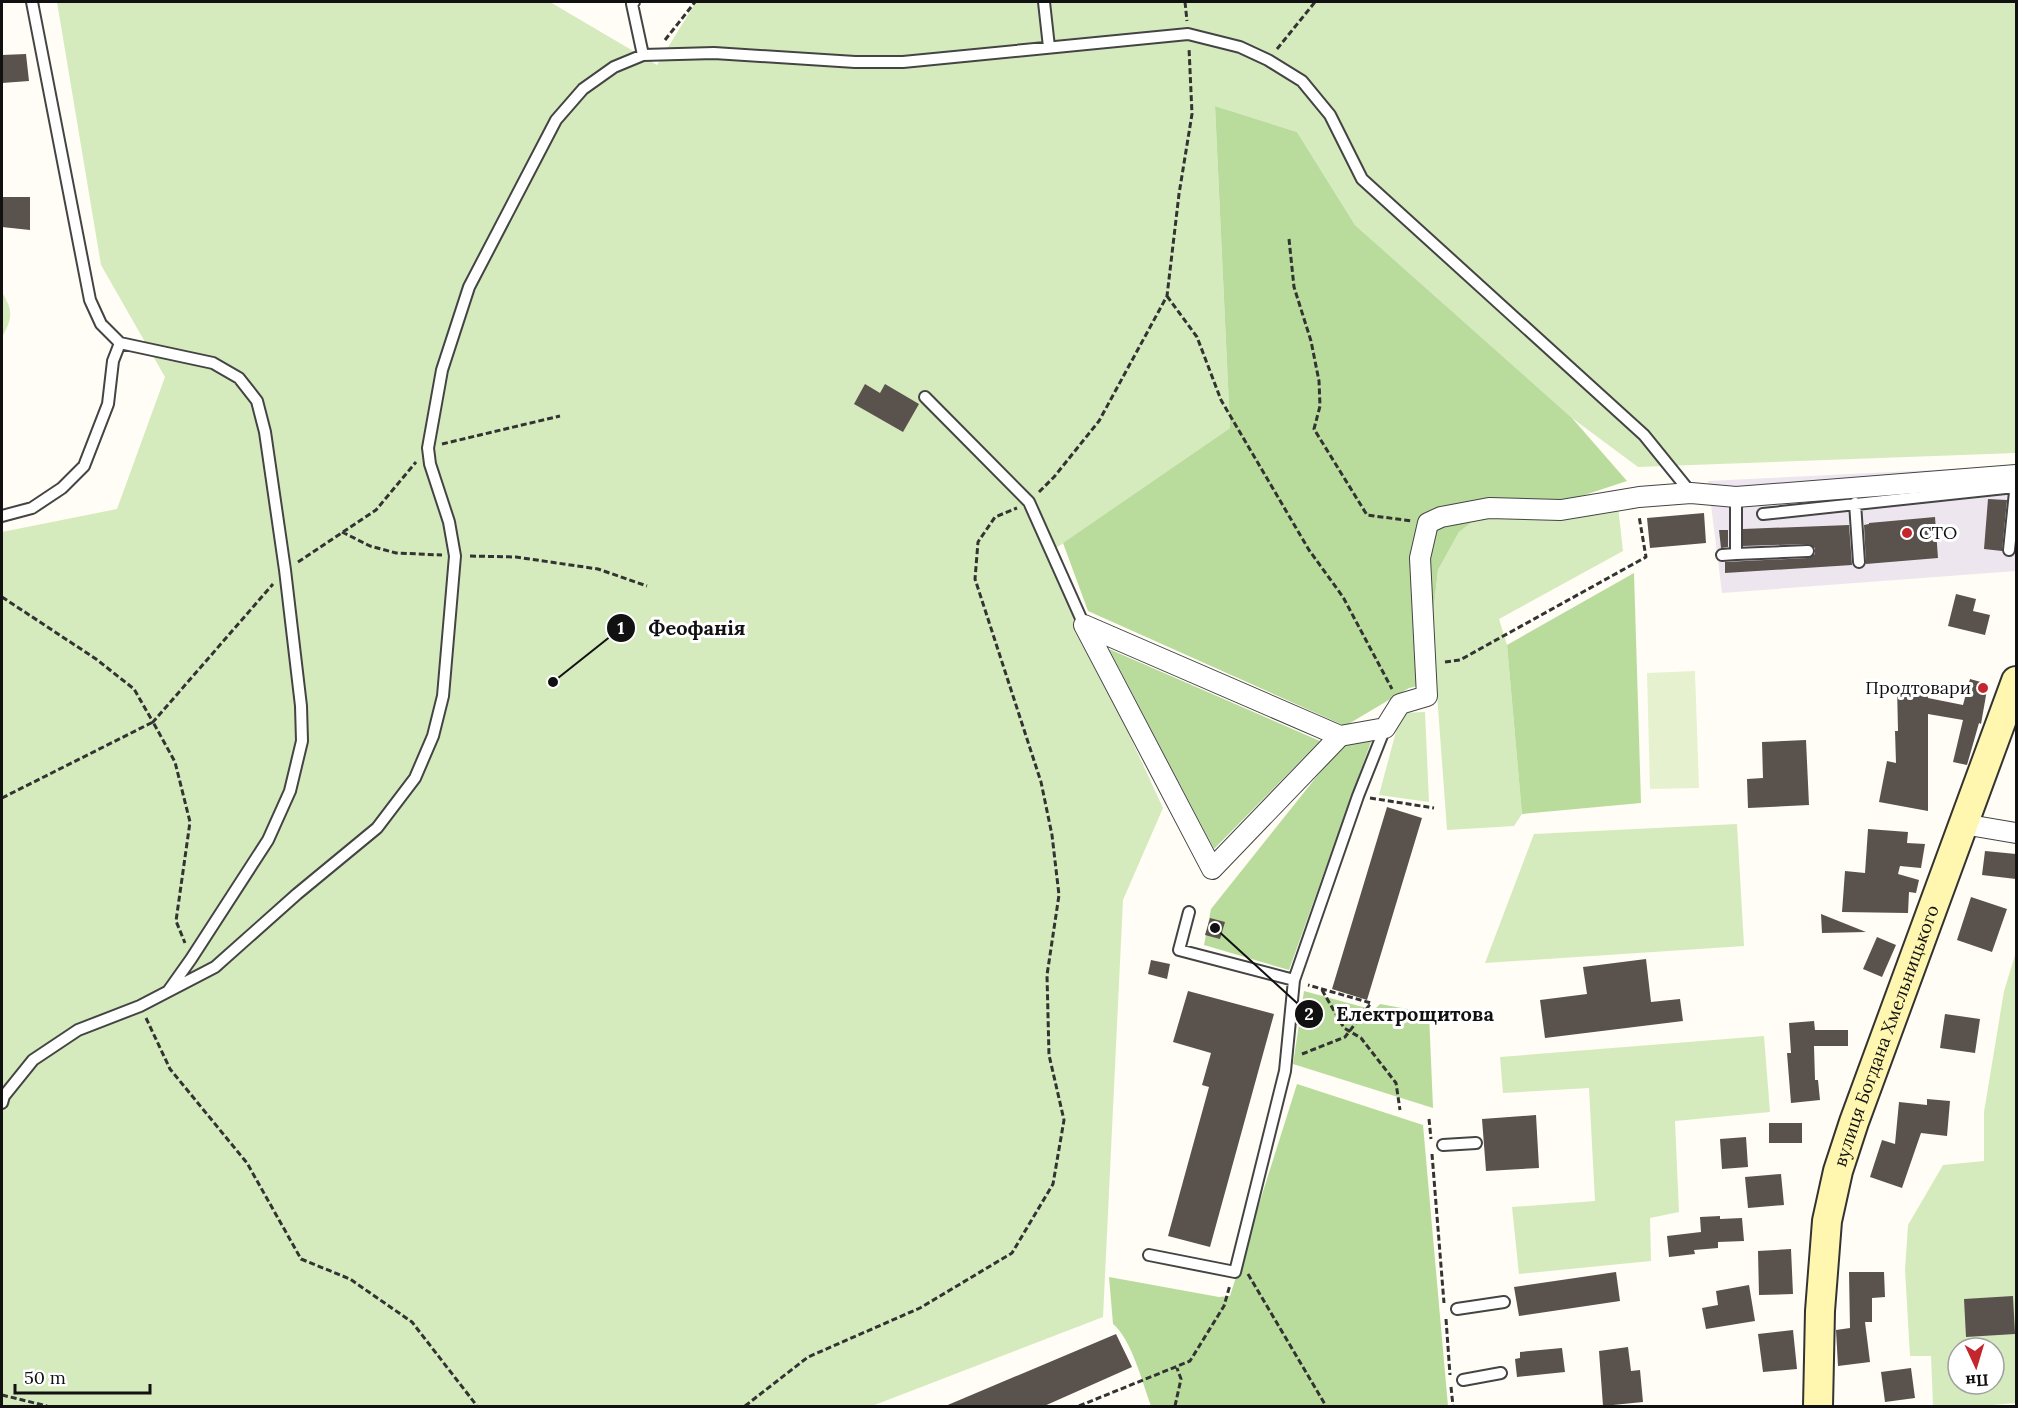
<svg xmlns="http://www.w3.org/2000/svg" width="2018" height="1408" viewBox="0 0 2018 1408" font-family="Lora,serif">
	<rect width="100%" height="100%" fill="#fffdf5"/>
	<!-- industrial -->
	<path fill="#eee6ef" d="M 2016,466 L 2016,571 L 1722,593 L 1708,481 Z"/>
	<!-- green -->
	<path fill="#d5ebbd" fill-rule="evenodd" d="M 57,2 L 550,2 L 657,65 L 696,2 L 2016,2 L 2016,453 L 1638,467 L 1572,418 L 1355,225 L 1297,132 L 1215,106 L 1230,428 L 1046,555 L 1163,808 L 1123,900 L 1103,1317 L 872,1406 L 2,1406 L 2,532 L 117,509 L 165,377 L 101,265 Z
		M 2,292 C 13,311 13,317 2,337 Z
		M 1618,506 L 1623,551 L 1499,619 L 1507,645 L 1522,814 L 1514,826 L 1447,830 L 1432,626 L 1438,570 L 1459,532 L 1489,508 Z
		M 1425,712 L 1429,802 L 1379,795 L 1401,713 Z
		M 1737,824 L 1744,946 L 1485,963 L 1534,834 Z
		M 2016,952 L 2016,1403 L 1981,1406 L 1933,1406 L 1931,1356 L 1910,1356 L 1905,1270 L 1908,1225 L 1943,1165 L 1984,1161 L 1984,1112 L 2004,991 ZM 1958,1348 L 1994,1348 L 1994,1384 L 1958,1384 Z
		M 1764,1036 L 1770,1112 L 1675,1121 L 1679,1212 L 1650,1218 L 1651,1261 L 1519,1274 L 1512,1207 L 1595,1201 L 1589,1088 L 1503,1093 L 1500,1057 Z"/>
	<!-- forest -->
	<path fill="#b9dc9c" d="M 1215,106 L 1297,132 L 1355,225 L 1572,418 L 1627,481 L 1539,510 L 1490,508 L 1459,532 L 1438,570 L 1432,625 L 1437,682 L 1409,688 L 1345,726 L 1088,611 L 1063,543 L 1230,428 Z
		M 1634,573 L 1641,803 L 1522,814 L 1507,645 Z
		M 1109,649 L 1320,741 L 1214,849 Z
		M 1372,739 L 1289,970 L 1204,945 L 1211,909 L 1341,746 Z
		M 1304,991 L 1374,1010 L 1380,1004 L 1429,1013 L 1433,1108 L 1293,1064 Z
		M 1297,1084 L 1423,1125 L 1448,1406 L 1151,1406 C 1143,1384 1131,1338 1113,1324 L 1109,1277 L 1219,1297 L 1230,1296 Z"/>
	<!-- pitch -->
	<path fill="#e6f2cf" d="M 1695,671 L 1699,788 L 1650,789 L 1647,673 Z"/>
	<!-- building -->
	<path fill="#5a524d" d="M 26,54 L 29,81 L 2,83 L 2,55 Z
		M 2,197 L 30,197 L 30,230 L 2,227 Z
		M 865,384 L 880,393 L 885,384 L 919,404 L 903,432 L 854,404 Z
		M 1988,499 L 2007,500 L 2002,551 L 1984,549 Z
		M 1704,513 L 1706,543 L 1650,548 L 1647,518 Z
		M 1935,517 L 1938,558 L 1866,564 L 1864,525 L 1869,524 L 1869,523 Z
		M 1849,525 L 1852,565 L 1725,573 L 1725,562 L 1808,558 L 1815,554 L 1815,548 L 1808,544 L 1743,546 L 1743,529 Z
		M 1719,530 L 1728,530 L 1728,547 L 1721,548 Z
		M 1956,594 L 1976,599 L 1973,611 L 1990,615 L 1985,635 L 1948,626 Z
		M 1970,679 L 1988,684 L 1981,724 L 1979,723 L 1967,765 L 1953,762 L 1963,720 L 1928,714 L 1928,811 L 1879,802 L 1887,761 L 1896,763 L 1895,731 L 1898,731 L 1897,685 L 1927,684 L 1928,698 L 1963,705 Z
		M 1806,740 L 1809,805 L 1748,808 L 1747,779 L 1763,778 L 1762,742 Z
		M 1387,807 L 1422,818 L 1367,1000 L 1332,989 Z
		M 1868,829 L 1908,832 L 1907,843 L 1925,844 L 1921,868 L 1900,866 L 1898,874 L 1919,880 L 1916,893 L 1909,892 L 1908,913 L 1842,912 L 1845,871 L 1865,873 Z
		M 1985,851 L 2016,854 L 2016,879 L 1982,875 Z
		M 1971,897 L 2007,909 L 1992,952 L 1957,940 Z
		M 1821,914 L 1866,932 L 1822,933 Z
		M 1210,918 L 1225,922 L 1220,939 L 1205,935 Z
		M 1877,937 L 1896,945 L 1882,977 L 1863,969 Z
		M 1646,959 L 1651,1002 L 1680,999 L 1683,1021 L 1545,1038 L 1540,1000 L 1587,994 L 1583,967 Z
		M 1151,960 L 1170,964 L 1167,979 L 1148,974 Z
		M 1188,991 L 1274,1014 L 1210,1247 L 1168,1236 L 1209,1087 L 1202,1085 L 1211,1053 L 1173,1042 Z
		M 1945,1014 L 1980,1019 L 1975,1053 L 1940,1048 Z
		M 1814,1021 L 1815,1030 L 1848,1030 L 1848,1046 L 1814,1046 L 1815,1080 L 1818,1080 L 1820,1100 L 1791,1103 L 1787,1053 L 1791,1053 L 1789,1023 Z
		M 1927,1099 L 1950,1101 L 1947,1136 L 1921,1133 L 1902,1188 L 1870,1177 L 1882,1140 L 1895,1144 L 1899,1102 L 1927,1105 Z
		M 1536,1115 L 1539,1168 L 1486,1171 L 1482,1119 Z
		M 1769,1123 L 1802,1123 L 1802,1143 L 1769,1143 Z
		M 1746,1137 L 1748,1167 L 1722,1169 L 1720,1139 Z
		M 1781,1174 L 1784,1205 L 1748,1208 L 1745,1177 Z
		M 1720,1216 L 1720,1219 L 1742,1218 L 1744,1241 L 1718,1242 L 1718,1248 L 1694,1250 L 1695,1254 L 1669,1257 L 1667,1236 L 1701,1232 L 1700,1217 Z
		M 1791,1249 L 1793,1294 L 1759,1295 L 1758,1251 Z
		M 1616,1272 L 1620,1301 L 1519,1316 L 1514,1287 Z
		M 1849,1272 L 1884,1272 L 1885,1297 L 1872,1298 L 1872,1322 L 1865,1322 L 1870,1362 L 1838,1366 L 1836,1330 L 1850,1328 Z
		M 1749,1285 L 1755,1321 L 1706,1329 L 1702,1308 L 1718,1305 L 1716,1291 Z
		M 2013,1296 L 2015,1334 L 1966,1337 L 1964,1299 Z
		M 1793,1330 L 1797,1369 L 1763,1372 L 1758,1334 Z
		M 1116,1334 L 1132,1367 L 1042,1407 L 943,1407 Z
		M 1628,1347 L 1631,1371 L 1640,1370 L 1643,1402 L 1603,1406 L 1599,1351 Z
		M 1562,1348 L 1565,1372 L 1517,1377 L 1515,1359 L 1520,1358 L 1520,1352 Z
		M 1911,1368 L 1915,1398 L 1885,1402 L 1881,1372 Z"/>
	<g fill="none" stroke-linecap="round" stroke-linejoin="round">
		<!-- lane casing -->
		<g stroke="#444" stroke-width="14">
			<path id="lane" d="M 32,2 L 90,300 L 101,324 L 120,343 L 213,363 L 239,378 L 257,401 L 265,432 L 285,570 L 301,706 L 302,741 L 290,791 L 268,840 L 191,959 L 169,990
				M 634,2 L 632,4 L 643,55
				M 1044,2 L 1049,47
				M 925,397 L 1029,502 L 1084,625
				M 1855,503 L 1859,562
				M 1763,514 L 2015,487
				M 2,516 L 32,508 L 62,488 L 84,466 L 108,404 L 113,361 L 120,343
				M 2009,550 L 2016,482
				M 1736,554 L 1808,551
				M 1722,555 L 1736,554 L 1736,497
				M 1294,980 L 1358,796 L 1385,728
				M 2,1103 L 4,1096 L 33,1060 L 78,1030 L 140,1006 L 215,967 L 297,894 L 377,828 L 415,778 L 433,736 L 443,696 L 455,556 L 449,522 L 430,464 L 428,448 L 442,370 L 469,287 L 556,120 L 583,89 L 614,67 L 643,55 L 714,53 L 855,62 L 903,62 L 1188,34 L 1240,47 L 1268,60 L 1302,81 L 1330,115 L 1362,179 L 1644,435 L 1691,493
				M 1443,1145 L 1476,1143
				M 1149,1255 L 1235,1272 L 1285,1071 L 1294,980 L 1179,950 L 1189,912
				M 1457,1309 L 1504,1302
				M 1463,1380 L 1501,1373"/>
		</g>
		<!-- street casing -->
		<g stroke="#444" stroke-width="22">
			<path id="street" d="M 1340,736 L 1212,869 L 1084,625 L 1340,736 L 1385,728 L 1400,704 L 1427,696 L 1420,558 L 1428,523 L 1441,517 L 1489,508 L 1561,510 L 1639,497 L 1691,493 L 1736,497 L 2016,475
				M 1963,824 L 2016,833"/>
		</g>
		<!-- secondary casing -->
		<g stroke="#333" stroke-width="32">
			<g id="secondary">
				<path id="s1" d="M 1818,1406 L 1820,1311 L 1827,1221 L 1838,1171 L 1854,1122 L 2016,681"/>
			</g>
		</g>
		<!-- path -->
		<path stroke="#333" stroke-width="3" stroke-dasharray="6 3" stroke-linecap="butt" d="M 1185,2 L 1187,21
			M 665,40 L 695,2
			M 1277,49 L 1315,2
			M 1289,239 L 1294,287 L 1311,341 L 1319,381 L 1320,406 L 1314,429 L 1367,515 L 1412,521
			M 1167,296 L 1197,337 L 1221,400 L 1309,550 L 1343,597 L 1392,689
			M 442,444 L 560,416
			M 1039,492 L 1054,477 L 1099,421 L 1167,296 L 1179,194 L 1192,114 L 1189,48
			M 342,532 L 370,546 L 396,553 L 442,555
			M 470,556 L 516,557 L 598,569 L 647,586
			M 298,562 L 376,510 L 416,462
			M 2,597 L 96,659 L 134,689 L 153,722 L 273,584
			M 1445,662 L 1460,660 L 1646,557 L 1639,516
			M 2,798 L 153,722 L 175,762 L 190,822 L 176,921 L 185,943
			M 1370,798 L 1434,808
			M 1322,990 L 1344,1028 L 1361,1038 L 1396,1083 L 1400,1110
			M 146,1018 L 170,1069 L 247,1163 L 301,1259 L 350,1279 L 412,1322 L 477,1406
			M 1302,1054 L 1345,1037 L 1371,1003 L 1308,985
			M 1429,1119 L 1431,1139
			M 1432,1154 L 1444,1303
			M 1248,1274 L 1326,1406
			M 1446,1319 L 1450,1375
			M 1451,1387 L 1453,1406
			M 2,1395 L 47,1406
			M 745,1406 L 808,1357 L 920,1308 L 1012,1253 L 1053,1184 L 1064,1120 L 1049,1055 L 1047,975 L 1059,895 L 1052,835 L 1041,782 L 975,579 L 978,542 L 995,517 L 1017,508
			M 1079,1406 L 1190,1361 L 1224,1306 L 1230,1285
			M 1175,1406 L 1181,1379 L 1177,1368"/>
		<!-- lane -->
		<use href="#lane" stroke="#fff" stroke-width="10"/>
		<!-- street -->
		<use href="#street" stroke="#fff" stroke-width="20"/>
		<!-- secondary -->
		<use href="#secondary" stroke="#fff6b0" stroke-width="28"/>
	</g>
	<!-- markers -->
	<g fill="#c4262e" stroke="#fff" stroke-width="2">
		<circle cx="1907" cy="533" r="6"/>
		<circle cx="1983" cy="688" r="6"/>
	</g>
	<g text-anchor="middle" stroke-width="6" stroke-linejoin="round" paint-order="stroke">
		<!-- poi labels -->
		<g font-size="18" fill="#111" stroke="#fff" text-anchor="start">
			<text x="1919" y="539">СТО</text>
			<text x="1971" y="694" text-anchor="end">Продтовари</text>
		</g>
		<!-- street labels -->
		<g font-size="18" fill="#111" stroke="#fff">
			<text dy="6" stroke="none"><textPath href="#s1" startOffset="380">вулиця Богдана Хмельницького</textPath></text>
		</g>
	</g>
	<!-- callouts -->
	<path fill="none" stroke="#111" stroke-width="2" d="M553 682L621 628M1215 928L1309 1014"/>
	<g fill="#111" stroke="#fff" stroke-width="2">
		<circle cx="553" cy="682" r="6"/>
		<circle cx="1215" cy="928" r="6"/>
		<circle cx="621" cy="628" r="15"/>
		<circle cx="1309" cy="1014" r="15"/>
	</g>
	<g font-size="18" text-anchor="middle" font-weight="bold" fill="#fff">
		<text x="621" y="634">1</text>
		<text x="1309" y="1020">2</text>
	</g>
	<g font-size="20" text-anchor="middle" font-weight="bold" fill="#111" stroke="#fff" stroke-width="6" stroke-linejoin="round" paint-order="stroke">
		<text x="697" y="635">Феофанія</text>
		<text x="1415" y="1021">Електрощитова</text>
	</g>
	<!-- border -->
	<rect width="2018" height="1408" fill="none" stroke="#111111" stroke-width="6"/>
	<!-- north arrow -->
	<g transform="translate(1976 1366) rotate(176)"><circle r="28" fill="#ffffff" stroke="#a0a0a0" stroke-width="1.5"/>
	<path d="M0-4.5L10 22L0 15L-10 22Z" fill="#c4262e"/>
	<text y="-9" font-size="16" font-weight="bold" text-anchor="middle" fill="#111111">Пн</text>
	</g>
	<!-- scale -->
	<path d="M15 1384v9h135v-9" fill="none" stroke="#111111" stroke-width="3"/>
	<text x="24" y="1384" font-size="18" fill="#111111" stroke="#ffffff" stroke-width="4.5" paint-order="stroke">50 m</text>
</svg>
